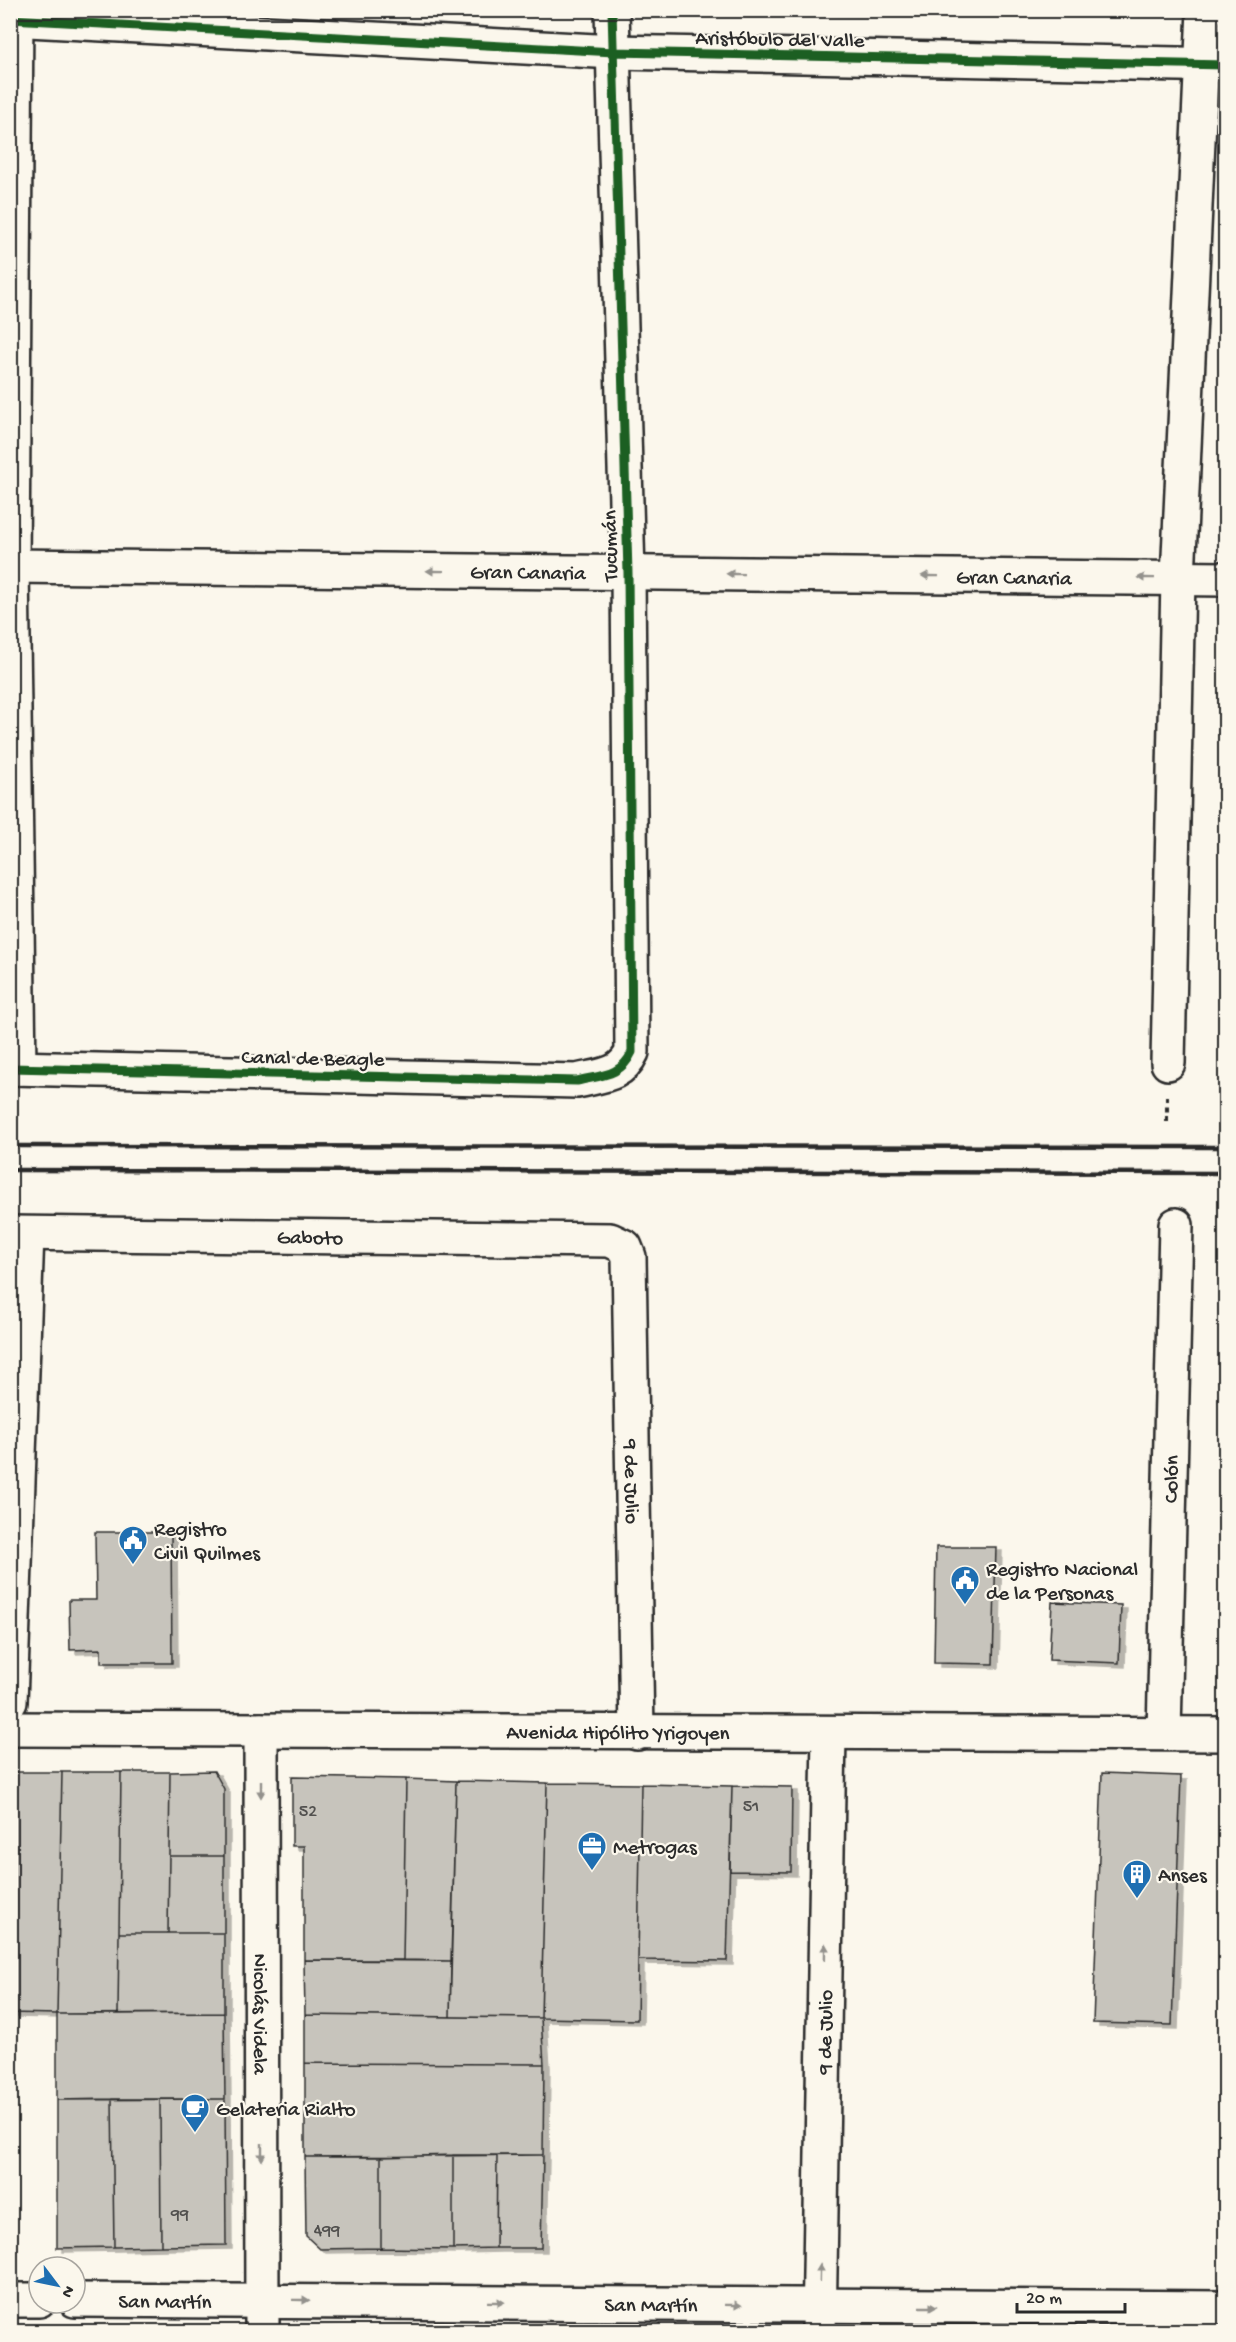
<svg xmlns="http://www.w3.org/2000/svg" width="1236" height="2342" viewBox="0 0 1236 2342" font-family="'Gochi Hand',sans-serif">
	<defs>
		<filter id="shadow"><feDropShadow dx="6" dy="4" stdDeviation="0" flood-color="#0004"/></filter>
	</defs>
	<rect width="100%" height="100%" fill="#fbf7ec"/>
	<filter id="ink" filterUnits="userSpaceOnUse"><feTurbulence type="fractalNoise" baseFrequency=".0167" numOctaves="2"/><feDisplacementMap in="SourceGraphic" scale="12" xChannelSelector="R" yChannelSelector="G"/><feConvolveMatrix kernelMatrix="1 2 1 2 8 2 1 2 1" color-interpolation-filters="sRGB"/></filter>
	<g filter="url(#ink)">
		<!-- building -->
		<path fill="#c7c4bc" stroke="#2b2b2b" stroke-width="1.5" filter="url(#shadow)" d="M 95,1532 L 171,1532 L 172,1663 L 101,1663 L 101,1649 L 70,1650 L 69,1600 L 96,1600 Z
			M 936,1547 L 996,1547 L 993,1664 L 934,1663 Z
			M 1052,1602 L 1121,1605 L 1119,1663 L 1049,1660 Z
			M 214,1771 L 224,1789 L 224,1856 L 169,1856 L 170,1772 Z
			M 10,1772 L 62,1772 L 57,2014 L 10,2013 Z
			M 62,1772 L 121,1772 L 118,2014 L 57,2014 Z
			M 121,1772 L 170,1772 L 168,1933 L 119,1933 Z
			M 1102,1773 L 1181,1776 L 1172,2025 L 1093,2023 Z
			M 292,1777 L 406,1779 L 403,1960 L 304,1960 L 304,1846 L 292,1846 Z
			M 406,1779 L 456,1781 L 451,1961 L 403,1960 Z
			M 456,1781 L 547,1783 L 541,2018 L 450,2017 Z
			M 547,1783 L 641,1784 L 637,2020 L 541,2018 Z
			M 641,1784 L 732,1786 L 727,1961 L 638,1960 Z
			M 732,1786 L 792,1787 L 791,1872 L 730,1871 Z
			M 169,1856 L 224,1856 L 224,1933 L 168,1933 Z
			M 119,1933 L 224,1933 L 224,2013 L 118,2014 Z
			M 304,1960 L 451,1961 L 450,2017 L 305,2015 Z
			M 224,2013 L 225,2099 L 57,2100 L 57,2014 Z
			M 305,2015 L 541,2018 L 544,2064 L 305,2063 Z
			M 305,2063 L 544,2064 L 543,2155 L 305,2157 Z
			M 112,2099 L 114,2247 L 57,2248 L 57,2100 Z
			M 112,2099 L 160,2099 L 161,2246 L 114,2247 Z
			M 160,2099 L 225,2099 L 226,2245 L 161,2246 Z
			M 453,2155 L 497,2155 L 496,2248 L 453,2249 Z
			M 453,2155 L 453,2249 L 381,2248 L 381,2157 Z
			M 497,2155 L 543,2155 L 541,2248 L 496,2248 Z
			M 305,2157 L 381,2157 L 381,2248 L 320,2249 L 306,2236 Z
			M 298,2327 L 473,2330 L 473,2332 L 298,2332 Z
			M 208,2329 L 208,2332 L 152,2332 L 152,2331 Z"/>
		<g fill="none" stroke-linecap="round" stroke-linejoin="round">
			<!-- minor casing -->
			<g stroke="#2b2b2b" stroke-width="38">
				<g id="minor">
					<path d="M 16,10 L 12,566 L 19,1068"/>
					<path d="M 10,19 L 614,52 L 1226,65"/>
					<path id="s1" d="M 10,566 L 1226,579"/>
					<path d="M 1168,1063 L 1178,578 L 1204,10"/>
					<path d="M 10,1068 L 577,1081 C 602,1075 621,1076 632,1052 L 628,573 L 612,10"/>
					<path id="s2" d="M 10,1233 L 610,1240 L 625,1247 L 629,1257 L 637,1733"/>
					<path d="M 10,1702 L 27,1234"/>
					<path id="s3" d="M 261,1730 L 262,2332"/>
					<path id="s4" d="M 1164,1733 L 1176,1225"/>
					<path d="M 10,2300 L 39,2300"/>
					<path id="s5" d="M 75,2300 L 1226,2308"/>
					<path id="s6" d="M 819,2332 L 829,1733"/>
				</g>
			</g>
			<!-- secondary casing -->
			<g stroke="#2b2b2b" stroke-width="38">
				<g id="secondary">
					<path id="s7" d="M 10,1729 L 1226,1734"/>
				</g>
			</g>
			<!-- path -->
			<path stroke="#2b2b2b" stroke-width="4" stroke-dasharray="6 4.5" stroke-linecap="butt" d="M 1167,1122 L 1167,1096"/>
			<!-- minor -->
			<use href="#minor" stroke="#fbf7ec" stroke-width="33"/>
			<!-- secondary -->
			<use href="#secondary" stroke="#fbf7ec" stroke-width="33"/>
			<!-- rail -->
			<path stroke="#2b2b2b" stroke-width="4.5" d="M 10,1146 L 1226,1147
				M 10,1170 L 1226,1173"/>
			<!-- cycleway casing -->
			<g stroke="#fbf7ec" stroke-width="13">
				<path id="cycleway" d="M 10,19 L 614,52 L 1226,65
					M 10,1068 L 577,1081 C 602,1075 621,1076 632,1052 L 628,573 L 612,10"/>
			</g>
			<!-- cycleway -->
			<use href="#cycleway" stroke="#1b5e20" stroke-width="9"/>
		</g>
		<!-- one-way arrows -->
		<defs><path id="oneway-solid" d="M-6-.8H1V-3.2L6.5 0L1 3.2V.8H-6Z" transform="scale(1.5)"/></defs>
		<g fill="#93918c">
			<use href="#oneway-solid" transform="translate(435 571) rotate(-179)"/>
			<use href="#oneway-solid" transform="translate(735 574) rotate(-179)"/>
			<use href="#oneway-solid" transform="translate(930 576) rotate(-179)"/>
			<use href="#oneway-solid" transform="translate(1146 578) rotate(-179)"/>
			<use href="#oneway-solid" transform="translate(261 1789) rotate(90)"/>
			<use href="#oneway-solid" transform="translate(825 1952) rotate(-89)"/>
			<use href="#oneway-solid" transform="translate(262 2152) rotate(90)"/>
			<use href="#oneway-solid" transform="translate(820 2273) rotate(-89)"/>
			<use href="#oneway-solid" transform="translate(301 2300) rotate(1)"/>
			<use href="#oneway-solid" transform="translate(496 2302) rotate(1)"/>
			<use href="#oneway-solid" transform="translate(733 2305) rotate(1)"/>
			<use href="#oneway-solid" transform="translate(928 2307)"/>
		</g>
	</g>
	<!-- icons -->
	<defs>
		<g id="civic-pin" transform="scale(1.5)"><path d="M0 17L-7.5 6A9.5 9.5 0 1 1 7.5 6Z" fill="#1f6fb2" stroke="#fbf7ec"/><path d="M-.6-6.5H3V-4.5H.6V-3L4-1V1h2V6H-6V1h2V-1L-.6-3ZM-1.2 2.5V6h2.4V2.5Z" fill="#fff"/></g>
		<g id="office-pin" transform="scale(1.5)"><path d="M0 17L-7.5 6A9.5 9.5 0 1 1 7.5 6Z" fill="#1f6fb2" stroke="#fbf7ec"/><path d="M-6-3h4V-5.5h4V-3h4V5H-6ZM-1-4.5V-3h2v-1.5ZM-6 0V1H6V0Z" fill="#fff"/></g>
		<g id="building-pin" transform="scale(1.5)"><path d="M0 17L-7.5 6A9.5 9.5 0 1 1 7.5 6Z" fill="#1f6fb2" stroke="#fbf7ec"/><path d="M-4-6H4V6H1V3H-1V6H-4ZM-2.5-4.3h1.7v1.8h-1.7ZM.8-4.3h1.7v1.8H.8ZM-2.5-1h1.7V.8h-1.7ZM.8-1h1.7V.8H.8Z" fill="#fff"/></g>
		<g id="cafe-pin" transform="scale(1.5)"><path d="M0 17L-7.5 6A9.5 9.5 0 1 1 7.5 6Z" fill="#1f6fb2" stroke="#fbf7ec"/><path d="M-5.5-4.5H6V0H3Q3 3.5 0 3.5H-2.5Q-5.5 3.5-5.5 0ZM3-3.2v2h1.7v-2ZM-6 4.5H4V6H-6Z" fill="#fff"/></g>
	</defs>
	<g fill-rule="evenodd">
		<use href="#civic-pin" x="133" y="1540"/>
		<use href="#civic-pin" x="965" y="1580"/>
		<use href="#office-pin" x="592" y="1846"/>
		<use href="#building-pin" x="1137" y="1874"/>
		<use href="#cafe-pin" x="195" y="2108"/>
	</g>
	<g text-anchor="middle" stroke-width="4.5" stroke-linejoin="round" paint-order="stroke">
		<!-- number labels -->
		<g font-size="18" fill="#52514f">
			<text x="751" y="1811">51</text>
			<text x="308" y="1816">52</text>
			<text x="180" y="2219">99</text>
			<text x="327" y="2235">499</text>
		</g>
		<!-- street labels -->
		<g font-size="21" fill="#2b2b2b" stroke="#fbf7ec">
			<text transform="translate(780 38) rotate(1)" y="7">Aristóbulo del Valle</text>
			<text transform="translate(609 546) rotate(-91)" y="7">Tucumán</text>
			<text dy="7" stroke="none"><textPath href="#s1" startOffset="518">Gran Canaria</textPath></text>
			<text dy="7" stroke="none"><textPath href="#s1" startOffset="1004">Gran Canaria</textPath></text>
			<text transform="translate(313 1057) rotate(1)" y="7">Canal de Beagle</text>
			<text dy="7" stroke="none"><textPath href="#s2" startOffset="300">Gaboto</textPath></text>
			<text dy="7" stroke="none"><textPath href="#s4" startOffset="254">Colón</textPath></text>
			<text dy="7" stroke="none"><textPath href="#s2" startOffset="852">9 de Julio</textPath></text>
			<text dy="7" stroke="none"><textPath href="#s7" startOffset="608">Avenida Hipólito Yrigoyen</textPath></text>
			<text dy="7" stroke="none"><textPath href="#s3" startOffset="284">Nicolás Videla</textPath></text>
			<text dy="7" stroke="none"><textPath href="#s6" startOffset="300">9 de Julio</textPath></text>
			<text dy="7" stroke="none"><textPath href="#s5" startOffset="90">San Martín</textPath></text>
			<text dy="7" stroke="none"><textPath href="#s5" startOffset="576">San Martín</textPath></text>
		</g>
		<!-- poi labels -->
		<g font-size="21" fill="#2b2b2b" stroke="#fbf7ec" text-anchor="start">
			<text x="154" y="1535">Registro<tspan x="154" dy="24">Civil Quilmes</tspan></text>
			<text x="986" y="1575">Registro Nacional<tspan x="986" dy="24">de la Personas</tspan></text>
			<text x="613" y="1853">Metrogas</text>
			<text x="1158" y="1881">Anses</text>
			<text x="216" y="2115">Gelateria Rialto</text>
		</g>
	</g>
	<!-- margin -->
	<rect width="1236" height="2342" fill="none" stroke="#fbf7ec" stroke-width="36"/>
	<rect x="18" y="18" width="1200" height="2306" fill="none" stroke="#2b2b2b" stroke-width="2" filter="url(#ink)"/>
	<!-- north arrow -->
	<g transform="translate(57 2285) rotate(122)"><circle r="28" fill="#fbf7ec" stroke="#a8a59f" stroke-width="1.5"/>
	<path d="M0-4.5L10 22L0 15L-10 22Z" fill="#1f6fb2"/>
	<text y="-9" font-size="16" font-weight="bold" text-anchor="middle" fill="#2b2b2b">N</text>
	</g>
	<!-- scale -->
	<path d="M1017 2303v9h108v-9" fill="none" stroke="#2b2b2b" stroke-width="3"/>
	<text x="1026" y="2303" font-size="18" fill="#2b2b2b" stroke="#fbf7ec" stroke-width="4.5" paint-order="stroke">20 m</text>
</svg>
